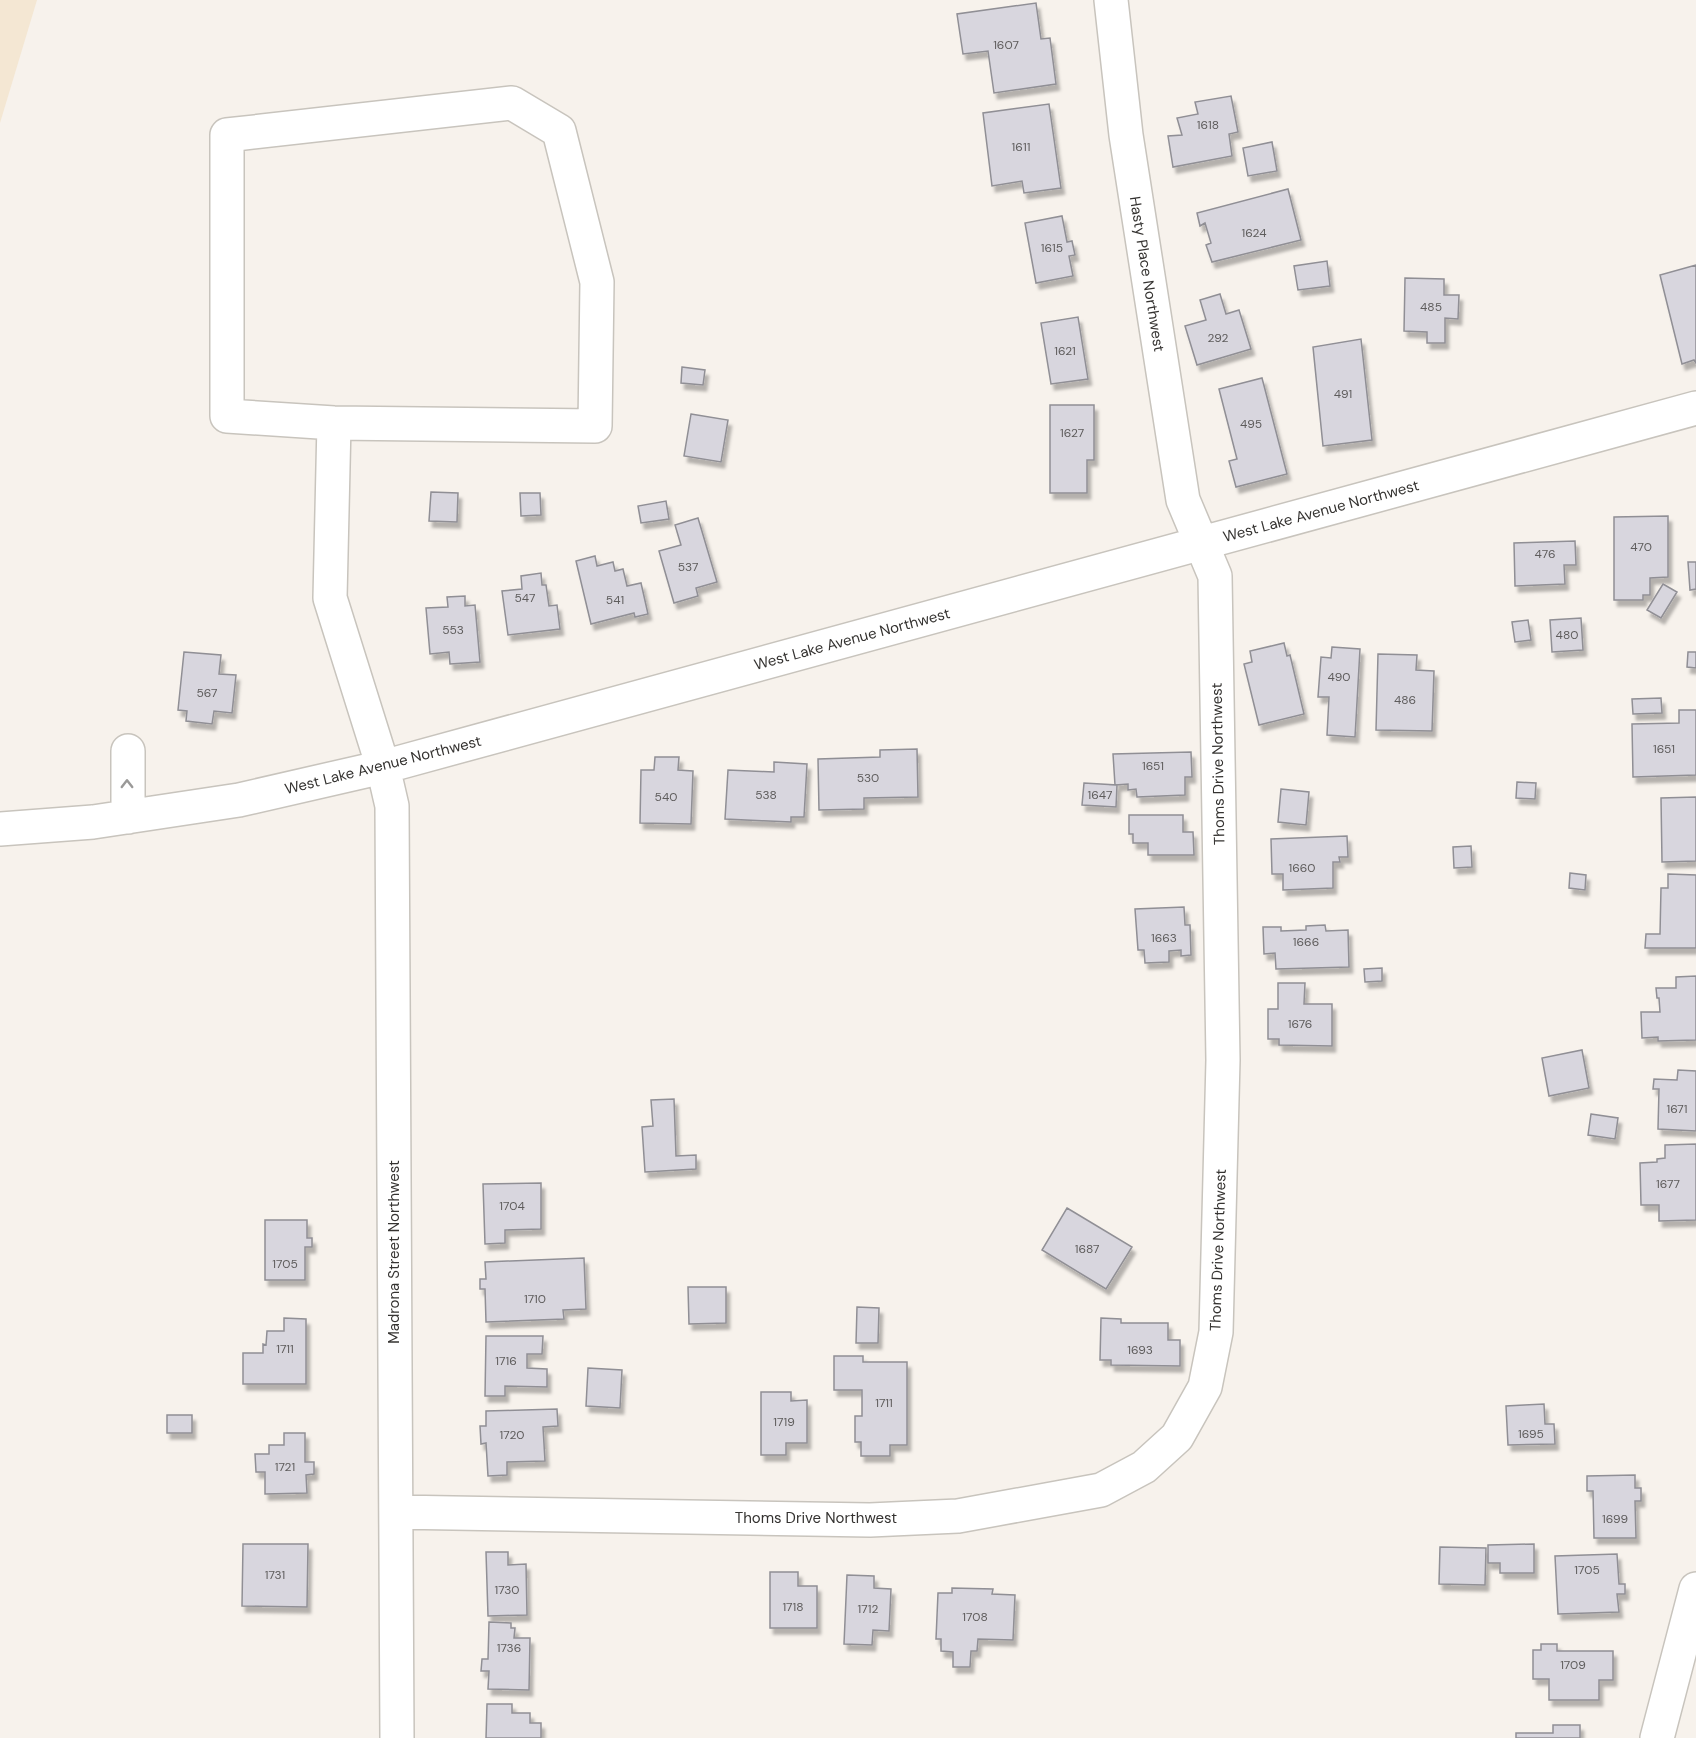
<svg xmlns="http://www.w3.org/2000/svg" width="1696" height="1738" viewBox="0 0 1696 1738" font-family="'DM Sans',sans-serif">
	<defs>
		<filter id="shadow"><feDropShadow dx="3.5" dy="6" stdDeviation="1.5" flood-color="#0004"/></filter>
	</defs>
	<rect width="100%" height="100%" fill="#f7f2ec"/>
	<!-- commercial -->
	<path fill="#f4e7d3" d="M 0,0 L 37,0 L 0,123 Z"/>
	<!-- building -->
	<path fill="#d8d6de" stroke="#908f95" stroke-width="1.5" filter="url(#shadow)" d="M 1036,3 L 1041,39 L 1050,38 L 1056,84 L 994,93 L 988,51 L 963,54 L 957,14 Z
		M 1231,96 L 1238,132 L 1229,134 L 1232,156 L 1173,167 L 1168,136 L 1182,135 L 1177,118 L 1198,114 L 1195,102 Z
		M 1049,104 L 1061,188 L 1024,193 L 1022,181 L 992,186 L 983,113 Z
		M 1272,142 L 1277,171 L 1248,176 L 1243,148 Z
		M 1288,189 L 1301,240 L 1212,262 L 1206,245 L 1211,243 L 1205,223 L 1200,226 L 1197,213 Z
		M 1062,216 L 1067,242 L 1072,241 L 1075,255 L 1069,256 L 1073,276 L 1036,283 L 1025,223 Z
		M 1327,261 L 1330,286 L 1298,290 L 1294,266 Z
		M 1696,265 L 1696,363 L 1694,360 L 1682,364 L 1660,275 Z
		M 1405,278 L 1444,279 L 1444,295 L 1459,295 L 1458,319 L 1445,318 L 1445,343 L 1427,343 L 1427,332 L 1404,331 Z
		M 1220,294 L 1226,314 L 1239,310 L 1251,349 L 1197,365 L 1185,326 L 1206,320 L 1200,300 Z
		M 1078,317 L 1088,379 L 1051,384 L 1041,323 Z
		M 1361,339 L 1372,440 L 1323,446 L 1313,347 Z
		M 682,367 L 705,370 L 703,385 L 681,383 Z
		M 1262,378 L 1287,474 L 1236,487 L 1229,461 L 1237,459 L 1219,389 Z
		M 1050,405 L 1094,405 L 1094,460 L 1087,460 L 1087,493 L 1050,493 Z
		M 691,414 L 728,420 L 721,462 L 684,456 Z
		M 431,492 L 458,493 L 457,522 L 429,521 Z
		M 520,493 L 540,493 L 541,515 L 521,516 Z
		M 666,501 L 669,519 L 641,523 L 638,506 Z
		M 1668,516 L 1668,577 L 1650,578 L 1650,595 L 1643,595 L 1643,600 L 1614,600 L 1614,517 Z
		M 698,518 L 717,582 L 696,588 L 698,596 L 674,603 L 659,551 L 681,545 L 675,525 Z
		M 1575,541 L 1576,565 L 1564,565 L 1565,584 L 1515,586 L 1514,543 Z
		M 595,556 L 597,566 L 613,562 L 615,571 L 623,569 L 627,586 L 641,583 L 648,614 L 635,617 L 634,613 L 591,624 L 576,561 Z
		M 1688,562 L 1696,562 L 1696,589 L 1690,590 Z
		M 541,573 L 542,585 L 546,585 L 549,606 L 557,605 L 560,629 L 508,635 L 502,591 L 522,589 L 521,576 Z
		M 1663,584 L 1677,592 L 1661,618 L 1647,610 Z
		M 465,596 L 465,606 L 475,605 L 480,662 L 450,664 L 449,652 L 430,654 L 426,608 L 448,607 L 447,597 Z
		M 1581,618 L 1583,650 L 1552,652 L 1550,620 Z
		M 1528,620 L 1531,640 L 1515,642 L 1512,622 Z
		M 1284,643 L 1287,656 L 1290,655 L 1304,714 L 1259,725 L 1244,664 L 1252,662 L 1250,651 Z
		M 1332,647 L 1360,649 L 1355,737 L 1327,735 L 1329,697 L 1318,697 L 1321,657 L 1331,658 Z
		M 184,652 L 221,655 L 219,674 L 236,675 L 232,713 L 214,711 L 212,724 L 186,721 L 187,711 L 178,710 Z
		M 1688,652 L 1696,652 L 1696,668 L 1687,667 Z
		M 1378,654 L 1417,655 L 1416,670 L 1434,671 L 1432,731 L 1376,730 Z
		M 1661,698 L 1662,713 L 1633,714 L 1632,699 Z
		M 1679,710 L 1696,710 L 1696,775 L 1633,777 L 1632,724 L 1679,723 Z
		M 917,749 L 918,797 L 864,798 L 864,809 L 819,810 L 818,759 L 880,757 L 880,750 Z
		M 1191,752 L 1192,777 L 1185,777 L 1185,795 L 1137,797 L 1136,789 L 1128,790 L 1128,784 L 1115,785 L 1113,754 Z
		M 655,757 L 679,757 L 678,770 L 693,771 L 691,824 L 640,823 L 641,770 L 654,770 Z
		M 774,762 L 807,764 L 804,817 L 791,817 L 791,822 L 725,819 L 728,770 L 774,772 Z
		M 1517,782 L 1536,783 L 1535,799 L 1516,798 Z
		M 1084,783 L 1117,785 L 1116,807 L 1082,805 Z
		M 1281,789 L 1309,792 L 1306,825 L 1278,822 Z
		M 1696,797 L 1696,861 L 1662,862 L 1661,798 Z
		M 1129,815 L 1183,815 L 1183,832 L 1193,832 L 1194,855 L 1148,855 L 1148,843 L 1133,843 L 1133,834 L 1129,834 Z
		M 1347,836 L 1348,857 L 1339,857 L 1340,862 L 1333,862 L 1333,888 L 1283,890 L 1283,874 L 1272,874 L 1271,839 Z
		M 1471,846 L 1472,867 L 1454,868 L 1453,847 Z
		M 1570,873 L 1586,875 L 1585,890 L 1569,888 Z
		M 1668,874 L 1696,875 L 1696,948 L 1645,948 L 1646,934 L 1660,934 L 1661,888 L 1668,888 Z
		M 1184,907 L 1185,925 L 1190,925 L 1191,955 L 1181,956 L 1181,950 L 1169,951 L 1169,962 L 1145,963 L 1144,950 L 1138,950 L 1135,909 Z
		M 1325,925 L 1326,931 L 1348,930 L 1349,967 L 1276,969 L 1275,953 L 1264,954 L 1263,927 L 1281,927 L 1281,931 L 1306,930 L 1306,926 Z
		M 1382,968 L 1382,981 L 1365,982 L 1364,969 Z
		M 1696,976 L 1696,1040 L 1658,1041 L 1658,1037 L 1642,1038 L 1641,1012 L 1660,1012 L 1659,998 L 1657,998 L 1656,988 L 1676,988 L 1676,977 Z
		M 1278,983 L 1305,983 L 1304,1004 L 1332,1004 L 1332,1046 L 1279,1045 L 1279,1039 L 1268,1039 L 1268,1009 L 1278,1009 Z
		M 1582,1050 L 1589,1088 L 1549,1096 L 1542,1058 Z
		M 1678,1070 L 1696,1071 L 1696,1131 L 1658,1129 L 1659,1089 L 1653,1089 L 1654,1079 L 1677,1080 Z
		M 674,1099 L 676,1156 L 696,1155 L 696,1169 L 645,1172 L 642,1127 L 653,1126 L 651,1100 Z
		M 1591,1114 L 1618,1118 L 1615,1139 L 1588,1135 Z
		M 1696,1144 L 1696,1220 L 1659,1221 L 1659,1205 L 1641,1205 L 1640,1163 L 1657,1162 L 1657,1159 L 1665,1158 L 1665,1145 Z
		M 541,1183 L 541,1229 L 505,1230 L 505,1243 L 485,1244 L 483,1184 Z
		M 1067,1208 L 1132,1247 L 1106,1289 L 1042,1250 Z
		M 265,1220 L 307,1220 L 307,1238 L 312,1238 L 312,1247 L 305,1247 L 305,1280 L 265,1280 Z
		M 584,1258 L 586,1309 L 563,1310 L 564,1319 L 486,1322 L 485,1289 L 480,1289 L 480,1279 L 486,1279 L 485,1262 Z
		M 688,1287 L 726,1287 L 726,1323 L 689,1324 Z
		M 857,1307 L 879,1308 L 878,1343 L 856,1343 Z
		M 284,1318 L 306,1319 L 306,1384 L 243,1384 L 243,1353 L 263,1353 L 263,1344 L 266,1345 L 267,1331 L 284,1331 Z
		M 1101,1318 L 1121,1319 L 1121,1323 L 1168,1323 L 1168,1340 L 1180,1340 L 1180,1366 L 1111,1365 L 1111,1360 L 1100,1360 Z
		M 486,1336 L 543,1336 L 542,1354 L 527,1354 L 527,1368 L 547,1369 L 547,1387 L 505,1386 L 505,1396 L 485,1396 Z
		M 834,1356 L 863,1356 L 863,1362 L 907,1362 L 907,1445 L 890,1445 L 890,1456 L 861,1456 L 861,1442 L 855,1442 L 855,1416 L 862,1416 L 862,1390 L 834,1390 Z
		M 588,1368 L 622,1370 L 620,1408 L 586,1406 Z
		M 761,1392 L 791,1392 L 791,1401 L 807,1400 L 807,1443 L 786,1443 L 786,1455 L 761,1455 Z
		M 1544,1404 L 1545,1424 L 1554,1424 L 1555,1444 L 1508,1445 L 1506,1406 Z
		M 557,1409 L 558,1426 L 543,1427 L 545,1461 L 507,1462 L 507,1475 L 488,1476 L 486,1443 L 481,1444 L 480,1426 L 486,1426 L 486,1411 Z
		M 167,1415 L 192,1415 L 192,1433 L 167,1433 Z
		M 284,1433 L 305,1433 L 305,1462 L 314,1462 L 314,1474 L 306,1475 L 307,1493 L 265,1494 L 265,1472 L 256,1472 L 255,1454 L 269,1454 L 269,1445 L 284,1445 Z
		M 1635,1475 L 1635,1488 L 1641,1488 L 1641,1501 L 1635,1501 L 1636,1538 L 1594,1538 L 1593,1491 L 1587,1491 L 1587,1476 Z
		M 243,1544 L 308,1544 L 307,1607 L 242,1606 Z
		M 1534,1544 L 1534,1573 L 1500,1573 L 1500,1563 L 1488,1563 L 1488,1545 Z
		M 1440,1547 L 1486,1548 L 1485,1585 L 1439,1584 Z
		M 486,1552 L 508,1552 L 508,1565 L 526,1564 L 527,1615 L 488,1616 Z
		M 1617,1554 L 1619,1584 L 1625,1584 L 1625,1594 L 1617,1594 L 1619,1612 L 1558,1614 L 1555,1556 Z
		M 770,1572 L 798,1572 L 798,1586 L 817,1586 L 817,1628 L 770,1628 Z
		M 847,1575 L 874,1576 L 874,1588 L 891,1589 L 889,1631 L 873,1630 L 872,1645 L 844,1644 Z
		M 952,1588 L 993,1589 L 992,1594 L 1015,1595 L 1013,1640 L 978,1639 L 977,1651 L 971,1651 L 970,1667 L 953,1667 L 953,1652 L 941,1651 L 941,1639 L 936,1639 L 938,1593 L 952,1593 Z
		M 489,1622 L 511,1623 L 511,1628 L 515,1628 L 514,1638 L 530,1638 L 529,1690 L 488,1689 L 489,1671 L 481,1671 L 482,1659 L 488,1659 Z
		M 1541,1644 L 1557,1644 L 1557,1651 L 1613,1651 L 1613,1680 L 1599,1680 L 1599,1700 L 1549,1700 L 1549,1679 L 1533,1679 L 1533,1650 L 1541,1650 Z
		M 487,1704 L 512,1704 L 512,1713 L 530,1713 L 530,1723 L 541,1723 L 541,1738 L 486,1738 Z
		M 1553,1725 L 1580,1725 L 1580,1738 L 1516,1738 L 1516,1733 L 1553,1733 Z"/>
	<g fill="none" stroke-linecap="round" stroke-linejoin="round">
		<!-- minor casing -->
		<g stroke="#c8c4bd" stroke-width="36">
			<path id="minor" d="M 512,103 L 559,131 L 597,282 L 595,426 L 334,423 L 227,416 L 227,135 Z
				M 334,423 L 330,598 L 383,767 L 392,806 L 397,1738
				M 128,751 L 128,817
				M 0,829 L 93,822 L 239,800 L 383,767 L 1696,408
				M 396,1512 L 870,1520 L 958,1516 L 1101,1490 L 1144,1467 L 1177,1437 L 1205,1387 L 1216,1332 L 1223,1060 L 1215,576 L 1183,500 L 1126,135 L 1111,0
				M 1657,1738 L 1696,1589"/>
		</g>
		<!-- minor -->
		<use href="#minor" stroke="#fff" stroke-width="33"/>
	</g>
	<!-- one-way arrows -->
	<defs><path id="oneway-chevron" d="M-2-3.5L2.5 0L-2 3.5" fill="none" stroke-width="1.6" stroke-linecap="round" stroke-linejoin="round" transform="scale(1.5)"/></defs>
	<use stroke="#9a9998" href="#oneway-chevron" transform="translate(127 784) rotate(-90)"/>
	<g text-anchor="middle" stroke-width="4.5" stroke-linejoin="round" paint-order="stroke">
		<!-- number labels -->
		<g font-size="12" fill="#5e5c5c">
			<text x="1006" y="49">1607</text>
			<text x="1208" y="129">1618</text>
			<text x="1021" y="151">1611</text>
			<text x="1254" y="237">1624</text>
			<text x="1052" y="252">1615</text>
			<text x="1431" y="311">485</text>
			<text x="1218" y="342">292</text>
			<text x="1065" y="355">1621</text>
			<text x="1343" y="398">491</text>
			<text x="1251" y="428">495</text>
			<text x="1072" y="437">1627</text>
			<text x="1641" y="551">470</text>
			<text x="1545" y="558">476</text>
			<text x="688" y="571">537</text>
			<text x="525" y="602">547</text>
			<text x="615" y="604">541</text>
			<text x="453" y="634">553</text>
			<text x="1567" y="639">480</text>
			<text x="1339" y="681">490</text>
			<text x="207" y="697">567</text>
			<text x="1405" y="704">486</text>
			<text x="1664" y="753">1651</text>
			<text x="1153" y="770">1651</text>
			<text x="868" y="782">530</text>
			<text x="766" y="799">538</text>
			<text x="1100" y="799">1647</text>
			<text x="666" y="801">540</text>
			<text x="1302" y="872">1660</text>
			<text x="1164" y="942">1663</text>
			<text x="1306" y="946">1666</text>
			<text x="1300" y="1028">1676</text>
			<text x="1677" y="1113">1671</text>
			<text x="1668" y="1188">1677</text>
			<text x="512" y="1210">1704</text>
			<text x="1087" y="1253">1687</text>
			<text x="285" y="1268">1705</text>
			<text x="535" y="1303">1710</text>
			<text x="285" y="1353">1711</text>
			<text x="1140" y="1354">1693</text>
			<text x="506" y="1365">1716</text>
			<text x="884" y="1407">1711</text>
			<text x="784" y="1426">1719</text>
			<text x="1531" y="1438">1695</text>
			<text x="512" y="1439">1720</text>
			<text x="285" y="1471">1721</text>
			<text x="1615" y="1523">1699</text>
			<text x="1587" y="1574">1705</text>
			<text x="275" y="1579">1731</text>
			<text x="507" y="1594">1730</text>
			<text x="793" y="1611">1718</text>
			<text x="868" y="1613">1712</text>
			<text x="975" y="1621">1708</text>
			<text x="509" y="1652">1736</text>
			<text x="1573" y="1669">1709</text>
		</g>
		<!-- street labels -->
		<g font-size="15" fill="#353331" stroke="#fff">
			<text transform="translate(1147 274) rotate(81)" y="5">Hasty Place Northwest</text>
			<text transform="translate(1321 511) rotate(-15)" y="5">West Lake Avenue Northwest</text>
			<text transform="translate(852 639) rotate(-15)" y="5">West Lake Avenue Northwest</text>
			<text transform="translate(1218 764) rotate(-91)" y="5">Thoms Drive Northwest</text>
			<text transform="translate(383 765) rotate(-14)" y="5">West Lake Avenue Northwest</text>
			<text transform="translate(1218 1250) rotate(-88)" y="5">Thoms Drive Northwest</text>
			<text transform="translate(394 1252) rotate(-90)" y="5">Madrona Street Northwest</text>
			<text x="816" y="1523">Thoms Drive Northwest</text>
		</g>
	</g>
</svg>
